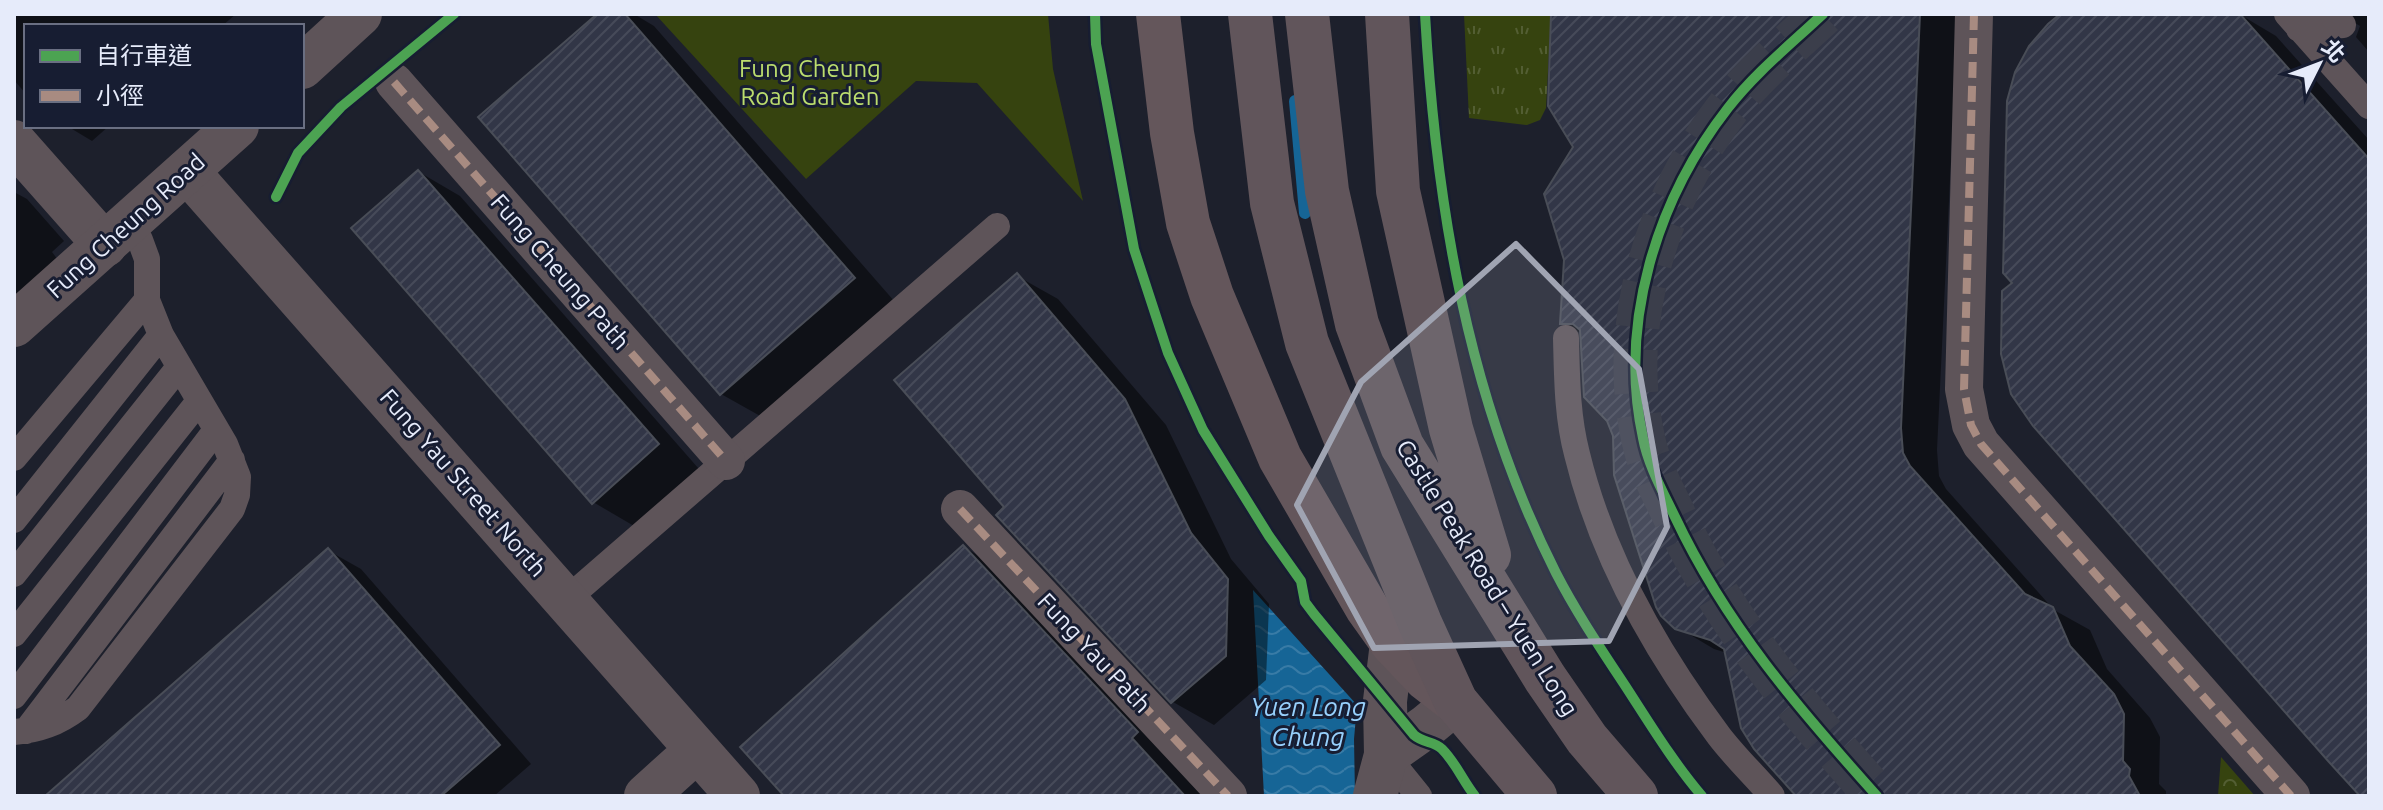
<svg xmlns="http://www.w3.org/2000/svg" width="2383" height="810" viewBox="0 0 2383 810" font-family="Ubuntu,'Noto Sans TC',sans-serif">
	<defs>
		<pattern id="grass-tufts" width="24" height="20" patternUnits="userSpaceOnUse" patternTransform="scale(2)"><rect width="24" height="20" fill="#36430f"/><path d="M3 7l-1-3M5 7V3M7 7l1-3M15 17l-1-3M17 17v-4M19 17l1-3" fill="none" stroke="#535e33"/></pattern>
		<pattern id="park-crowns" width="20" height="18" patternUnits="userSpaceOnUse" patternTransform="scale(2)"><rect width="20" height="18" fill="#36430f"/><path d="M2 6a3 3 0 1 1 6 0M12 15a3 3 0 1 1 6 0" fill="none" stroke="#535e33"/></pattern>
		<pattern id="water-waves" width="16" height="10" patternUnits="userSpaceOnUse" patternTransform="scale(2)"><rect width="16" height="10" fill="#166596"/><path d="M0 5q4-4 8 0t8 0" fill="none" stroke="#387ba6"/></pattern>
		<pattern id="building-hatch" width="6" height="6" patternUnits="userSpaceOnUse" patternTransform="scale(2)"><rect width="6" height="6" fill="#323647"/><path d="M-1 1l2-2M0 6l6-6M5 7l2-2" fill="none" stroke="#464a59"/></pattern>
	</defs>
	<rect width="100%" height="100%" fill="#1d202c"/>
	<!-- grass -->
	<path fill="url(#grass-tufts)" d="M 1464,14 L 1551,14 L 1546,108 L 1540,120 L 1527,125 L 1469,118 Z"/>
	<!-- park -->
	<path fill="url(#park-crowns)" d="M 2221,757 L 2255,796 L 2218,796 Z"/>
	<!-- garden -->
	<path fill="#36430f" d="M 655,14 L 1048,14 L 1053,69 L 1083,201 L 977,83 L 916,81 L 806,179 Z"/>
	<!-- water -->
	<path fill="url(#water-waves)" d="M 1253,590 L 1357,705 L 1354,739 L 1355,796 L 1264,796 Z"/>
	<!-- shadow -->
	<path fill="#0007" d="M 14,14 L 236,14 L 222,26 L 26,26 L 26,94 L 14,80 Z
		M 600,14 L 634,14 L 654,26 L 895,302 L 762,417 L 721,394 Z
		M 1553,14 L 1958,14 L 1937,450 L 1939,476 L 1946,489 L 2054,610 L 2090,630 L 2107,669 L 2150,718 L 2160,737 L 2159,784 L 2166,791 L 2166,796 L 1799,796 L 1727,653 L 1714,649 L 1677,627 L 1582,334 L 1562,322 L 1575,147 Z
		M 2063,14 L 2239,14 L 2276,36 L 2369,140 L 2369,796 L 2360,796 L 2015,283 Z
		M 2340,14 L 2369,14 L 2369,52 L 2356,37 L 2360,26 Z
		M 67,126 L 109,126 L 92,141 Z
		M 419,172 L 460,196 L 699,469 L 634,526 L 593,502 Z
		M 14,192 L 27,199 L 64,241 L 52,252 L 58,260 L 14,300 Z
		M 1017,276 L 1058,299 L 1166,425 L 1231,559 L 1269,604 L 1266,680 L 1214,725 L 1173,702 L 999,515 L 1007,508 Z
		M 964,547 L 1004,571 L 1202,796 L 787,796 Z
		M 329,551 L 361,569 L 531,764 L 494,796 L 48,796 Z"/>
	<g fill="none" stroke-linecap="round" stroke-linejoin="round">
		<!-- stream -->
		<path stroke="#166596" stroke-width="12" d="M 1295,101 L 1305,213"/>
	</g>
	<!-- building -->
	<path fill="url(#building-hatch)" stroke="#494d57" stroke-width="2" d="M 597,14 L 625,14 L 855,278 L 720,395 L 478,117 Z
		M 1551,14 L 1920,14 L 1901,428 L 1903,453 L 1910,466 L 2025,594 L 2053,607 L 2070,646 L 2114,694 L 2124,714 L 2123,761 L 2130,769 L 2129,776 L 2140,796 L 1796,796 L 1754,749 L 1741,728 L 1724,649 L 1710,640 L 1675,629 L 1661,616 L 1656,607 L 1614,475 L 1613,436 L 1607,421 L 1584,397 L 1580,330 L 1573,324 L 1560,324 L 1564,260 L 1544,194 L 1573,147 L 1548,106 Z
		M 2060,14 L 2240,14 L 2369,159 L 2369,796 L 2360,796 L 2329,762 L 2033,426 L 2011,394 L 2001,354 L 2002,291 L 2012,283 L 2003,273 L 2007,101 L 2015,72 L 2029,46 L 2048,24 Z
		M 418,170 L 659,444 L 592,504 L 351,228 Z
		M 1017,273 L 1125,399 L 1191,533 L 1228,579 L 1226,656 L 1171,703 L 996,515 L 1004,507 L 894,380 Z
		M 963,545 L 1138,732 L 1132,738 L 1185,796 L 784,796 L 740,747 Z
		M 328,548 L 500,745 L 441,796 L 45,796 Z"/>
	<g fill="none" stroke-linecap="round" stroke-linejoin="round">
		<!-- tertiary-tunnel -->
		<path stroke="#3b3e4b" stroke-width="44" stroke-dasharray="44 22" stroke-linecap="butt" d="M 1823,14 C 1791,44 1755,73 1728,108 C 1657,199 1618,323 1643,438 C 1648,465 1663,492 1675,517 C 1726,625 1798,708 1877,796"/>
		<!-- service -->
		<path stroke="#5e5459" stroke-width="26" d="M 2287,14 L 2369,106
			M 2299,29 L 2343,25
			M 1566,338 C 1567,377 1567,416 1577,454 C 1602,557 1656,652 1719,736 C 1735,757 1755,776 1772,796
			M 14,458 L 147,300
			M 14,520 L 161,335
			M 14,574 L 179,367
			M 566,600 L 997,226
			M 14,634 L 199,401
			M 14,696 L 216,430
			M 26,731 L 232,460
			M 14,732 C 39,730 58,723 78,708 L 232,509 L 237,495 L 238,477 L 225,444 L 161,335 L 147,300 L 147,259 L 140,240 L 130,224
			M 1386,755 L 1419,796"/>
		<!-- pedestrian -->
		<path stroke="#5e5459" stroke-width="38" d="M 1974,14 L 1964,389 L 1971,425 L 1981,444 L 2291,796
			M 394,82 L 726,461
			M 960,509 L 1228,796"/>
		<!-- minor -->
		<path stroke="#5e5459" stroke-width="44" d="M 14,142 L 105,245
			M 187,171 L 738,796
			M 1386,755 L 1427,726 L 1456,702
			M 646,796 L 697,750
			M 1375,796 L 1386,755 L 1385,701 L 1392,643"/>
		<!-- tertiary -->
		<path stroke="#5e5459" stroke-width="44" d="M 302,67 L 360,14
			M 14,325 L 237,126"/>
		<!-- secondary -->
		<path stroke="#64565b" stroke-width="44" d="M 1158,14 L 1172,133 L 1188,223 L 1212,296 L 1280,458 L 1367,608 L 1392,643 L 1425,678 L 1456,702"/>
		<!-- primary -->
		<path stroke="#61555b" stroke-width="44" d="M 1250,14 L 1272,203 L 1307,343 L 1420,623 L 1456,702 L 1535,796
			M 1307,14 L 1327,191 L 1357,324 L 1402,446 L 1545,678 L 1587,739 L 1636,796
			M 1387,14 L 1398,191 L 1451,429 L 1489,555"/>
		<!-- quiet -->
		<path stroke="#a88b81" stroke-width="8" stroke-dasharray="16 8" stroke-linecap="butt" d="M 1974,14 L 1964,389 L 1971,425 L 1981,444 L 2291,796
			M 394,82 L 726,461
			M 960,509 L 1228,796"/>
		<!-- cycleway casing -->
		<g stroke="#171d32" stroke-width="15">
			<path id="cycleway" d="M 1095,14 L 1096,44 L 1134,249 L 1168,353 L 1203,430 L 1269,536 L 1301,581 L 1305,602 L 1314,614 L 1414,735 C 1423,743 1434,741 1442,749 C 1456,763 1463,781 1475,796
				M 1425,14 C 1436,207 1468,399 1556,573 C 1576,612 1601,649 1626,687 C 1650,724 1673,762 1702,796
				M 1823,14 C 1791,44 1755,73 1728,108 C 1657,199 1618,323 1643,438 C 1648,465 1663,492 1675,517 C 1726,625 1798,708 1877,796
				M 276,197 L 298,153 L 341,107 L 454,14"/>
		</g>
		<!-- cycleway -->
		<use href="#cycleway" stroke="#4ca352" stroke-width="10"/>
	</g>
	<!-- marked area -->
	<path fill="#a0a4b2" fill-opacity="0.2" stroke="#a0a4b2" stroke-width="6" stroke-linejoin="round" d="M 1516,244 L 1639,369 L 1667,527 L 1609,641 L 1374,648 L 1297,505 L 1361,382 Z"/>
	<g text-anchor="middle" stroke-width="6" stroke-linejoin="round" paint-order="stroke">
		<!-- park labels -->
		<g font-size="24" fill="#bbdc6d" stroke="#171d32">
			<text x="810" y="77">Fung Cheung<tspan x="810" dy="28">Road Garden</tspan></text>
		</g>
		<!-- street labels -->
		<g font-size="24" fill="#e6ebfa" stroke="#171d32">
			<text transform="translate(126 226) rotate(-42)" y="8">Fung Cheung Road</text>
			<text transform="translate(560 272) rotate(49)" y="8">Fung Cheung Path</text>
			<text transform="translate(463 483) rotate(49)" y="8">Fung Yau Street North</text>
			<text transform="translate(1487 578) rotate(58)" y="8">Castle Peak Road – Yuen Long</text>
			<text transform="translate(1094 653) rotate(47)" y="8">Fung Yau Path</text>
		</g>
		<!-- water labels -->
		<g font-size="26" font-style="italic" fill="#97d0fc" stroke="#171d32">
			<text x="1308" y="716">Yuen Long<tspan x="1308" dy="30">Chung</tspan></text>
		</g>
	</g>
	<!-- border -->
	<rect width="2383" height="810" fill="none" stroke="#e6ebfa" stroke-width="32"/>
	<!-- legend -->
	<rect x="24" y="24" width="280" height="104" fill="#171d32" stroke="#6a6f82" stroke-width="2"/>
	<rect x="40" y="50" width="40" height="12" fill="#4ca352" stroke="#6a6f82" stroke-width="2"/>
	<text x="96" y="64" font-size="24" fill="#e6ebfa">自行車道</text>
	<rect x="40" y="90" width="40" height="12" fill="#a88b81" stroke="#6a6f82" stroke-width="2"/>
	<text x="96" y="104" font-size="24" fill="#e6ebfa">小徑</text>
	<!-- north arrow -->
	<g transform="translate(2319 64) rotate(48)" stroke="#171d32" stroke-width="6" paint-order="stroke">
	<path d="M0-6L14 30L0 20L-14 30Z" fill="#e6ebfa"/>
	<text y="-12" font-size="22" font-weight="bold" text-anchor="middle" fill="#e6ebfa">北</text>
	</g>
</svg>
